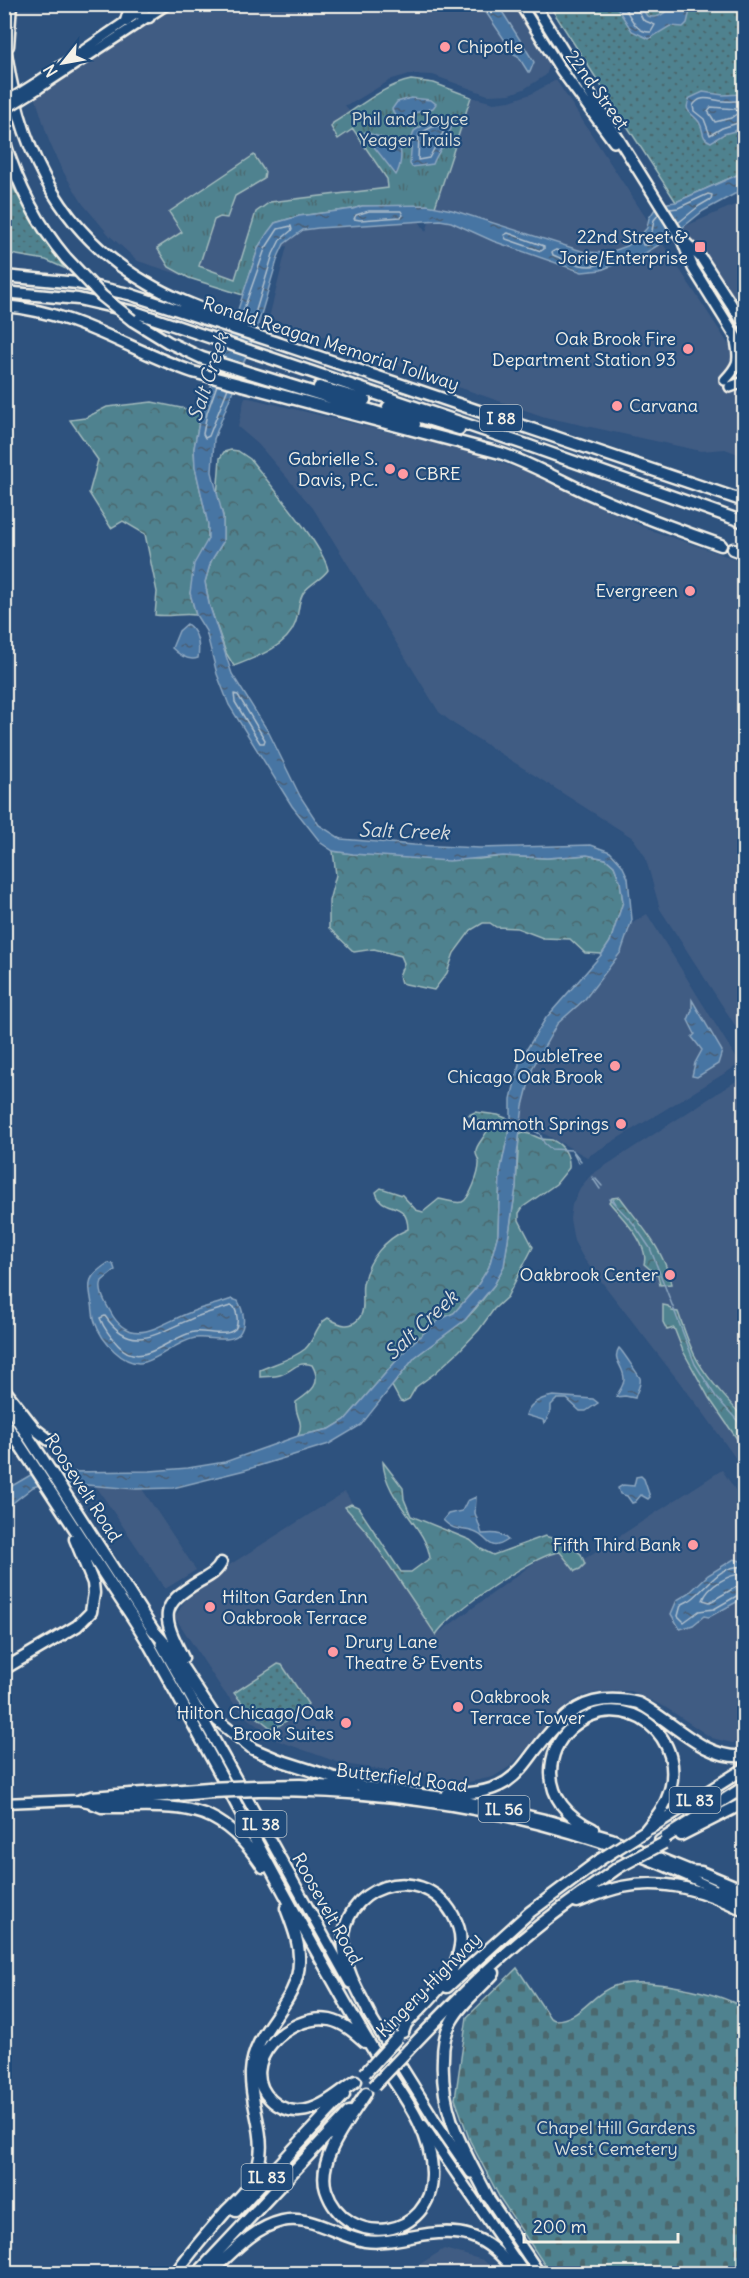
<svg xmlns="http://www.w3.org/2000/svg" width="749" height="2278" viewBox="0 0 749 2278" font-family="Delius,sans-serif">
	<defs>
		<pattern id="grass-dots" width="8" height="8" patternUnits="userSpaceOnUse" patternTransform="scale(1.5)"><rect width="8" height="8" fill="#4f828f"/><path d="M2 2h.1M6 6h.1" fill="none" stroke="#4c686e" stroke-width="1.8" stroke-linecap="round"/></pattern>
		<pattern id="forest-crowns" width="20" height="18" patternUnits="userSpaceOnUse" patternTransform="scale(1.5)"><rect width="20" height="18" fill="#4f828f"/><path d="M2 6a3 3 0 1 1 6 0M12 15a3 3 0 1 1 6 0" fill="none" stroke="#4c686e"/></pattern>
		<pattern id="cemetery-stones" width="16" height="16" patternUnits="userSpaceOnUse" patternTransform="scale(1.5)"><rect width="16" height="16" fill="#4f828f"/><path d="M2 7V4a2 2 0 0 1 4 0v3zM10 15v-3a2 2 0 0 1 4 0v3z" fill="#4c686e"/></pattern>
		<pattern id="park-tufts" width="24" height="20" patternUnits="userSpaceOnUse" patternTransform="scale(1.5)"><rect width="24" height="20" fill="#4f828f"/><path d="M3 7l-1-3M5 7V3M7 7l1-3M15 17l-1-3M17 17v-4M19 17l1-3" fill="none" stroke="#4c686e"/></pattern>
		<pattern id="water-ripples" width="26" height="14" patternUnits="userSpaceOnUse" patternTransform="scale(1.5)"><rect width="26" height="14" fill="#4774a3"/><path d="M2 4q2-2 4 0t4 0M15 11q2-2 4 0t4 0" fill="none" stroke="#485e74"/></pattern>
	</defs>
	<rect width="100%" height="100%" fill="#2e527e"/>
	<filter id="ink" filterUnits="userSpaceOnUse"><feTurbulence type="fractalNoise" baseFrequency=".0167" numOctaves="2"/><feDisplacementMap in="SourceGraphic" scale="12" xChannelSelector="R" yChannelSelector="G"/><feConvolveMatrix kernelMatrix="1 2 1 2 8 2 1 2 1" color-interpolation-filters="sRGB"/></filter>
	<g filter="url(#ink)">
		<!-- built -->
		<path fill="#415c83" d="M 176,5 L 513,5 L 550,64 L 546,75 L 524,89 L 510,94 L 488,95 L 433,75 L 410,74 L 392,79 L 352,103 L 345,105 L 426,232 L 471,97 L 494,103 L 510,101 L 531,94 L 556,80 L 744,368 L 744,456 L 725,449 L 701,451 L 545,417 L 409,370 L 375,354 L 269,318 L 287,246 L 258,250 L 243,295 L 138,261 L 110,236 L 83,204 L 61,168 L 49,141 L 35,96 Z
			M 744,201 L 744,320 L 681,228 Z
			M 245,397 L 470,452 L 527,472 L 650,530 L 744,562 L 744,1039 L 660,909 L 645,856 L 633,838 L 454,724 L 439,712 L 313,508 L 258,444 L 238,427 Z
			M 647,914 L 740,1064 L 587,1157 L 521,1121 L 523,1106 L 533,1067 L 557,1024 L 585,999 L 611,966 L 621,952 L 631,924 Z
			M 744,1076 L 744,1470 L 705,1415 L 584,1259 L 574,1241 L 570,1219 L 572,1205 L 580,1188 L 591,1175 Z
			M 722,1470 L 744,1503 L 744,1742 L 732,1743 L 712,1738 L 665,1707 L 631,1691 L 599,1692 L 579,1697 L 559,1711 L 512,1765 L 493,1777 L 469,1782 L 343,1764 L 276,1740 L 247,1718 L 224,1692 L 175,1617 L 193,1588 L 345,1492 L 436,1635 L 560,1544 L 575,1565 Z
			M 96,1486 L 142,1489 L 196,1570 L 165,1589 Z
			M 444,2249 L 483,2260 L 499,2273 L 406,2273 Z"/>
		<!-- grass -->
		<path fill="url(#grass-dots)" stroke="#a2babc" stroke-width="1.5" d="M 549,5 L 744,5 L 744,172 L 676,202 Z
			M 4,166 L 12,186 L 64,268 L 46,260 L 5,253 Z
			M 278,1664 L 282,1665 L 308,1704 L 305,1708 L 277,1727 L 271,1728 L 248,1710 L 234,1693 Z"/>
		<!-- forest -->
		<path fill="url(#forest-crowns)" stroke="#a2babc" stroke-width="1.5" d="M 152,402 L 201,412 L 194,448 L 195,467 L 208,524 L 208,539 L 190,593 L 196,615 C 182,613 169,617 155,615 L 157,592 L 145,534 L 123,521 L 111,528 L 89,493 L 98,460 L 70,420 L 85,418 L 107,407 Z
			M 231,450 L 238,451 L 250,459 C 268,482 323,545 328,570 C 322,579 311,583 304,592 C 298,599 299,615 295,624 C 287,647 254,658 234,666 L 226,653 L 209,604 L 205,582 L 211,561 L 223,542 L 223,515 L 217,497 L 220,458 L 224,452 Z
			M 333,851 L 353,854 L 479,859 L 503,856 L 547,858 L 587,855 L 606,859 L 614,866 L 620,881 L 623,902 L 610,942 L 602,954 L 585,953 L 570,939 L 543,938 L 517,928 L 496,927 L 490,923 L 483,923 L 471,930 L 454,953 L 447,973 L 434,990 L 401,983 L 399,976 L 404,963 L 401,956 L 374,949 L 354,952 L 329,928 L 329,901 L 336,875 Z
			M 475,1112 L 498,1115 L 511,1120 L 500,1173 L 498,1234 L 489,1267 L 476,1288 L 454,1313 L 439,1320 L 410,1345 L 345,1420 L 330,1429 L 298,1436 C 305,1419 294,1417 296,1402 C 311,1392 323,1384 312,1365 C 297,1360 293,1371 280,1375 C 274,1377 266,1376 260,1377 L 260,1370 C 273,1364 293,1359 305,1349 C 315,1340 316,1324 328,1318 C 340,1325 351,1330 360,1317 C 366,1308 361,1294 363,1284 C 368,1259 385,1239 408,1229 C 407,1197 382,1215 376,1192 L 381,1188 L 402,1195 L 416,1210 L 423,1212 L 439,1199 C 446,1200 456,1204 462,1202 C 470,1199 479,1173 479,1164 C 480,1159 475,1156 476,1151 C 476,1145 484,1138 487,1131 L 486,1125 C 481,1120 475,1120 469,1115 Z
			M 523,1133 C 531,1133 535,1137 542,1139 C 545,1140 549,1139 552,1140 C 564,1145 570,1156 569,1168 L 556,1184 L 523,1207 L 519,1213 L 519,1220 L 533,1247 L 507,1297 L 494,1309 L 479,1330 L 459,1351 L 435,1373 L 416,1387 L 409,1399 L 403,1402 L 400,1401 L 392,1386 L 415,1357 L 465,1320 L 476,1308 L 494,1285 L 504,1266 L 516,1187 L 519,1135 Z
			M 620,1197 C 639,1223 666,1252 671,1284 L 660,1285 L 658,1276 L 644,1264 C 650,1244 621,1217 609,1202 L 612,1198 Z
			M 663,1305 L 668,1306 L 672,1311 L 678,1312 C 682,1323 686,1336 691,1347 C 702,1375 726,1397 744,1419 L 744,1449 L 709,1398 L 683,1351 L 674,1328 L 667,1330 L 663,1322 Z
			M 383,1462 L 403,1488 L 404,1499 L 411,1516 L 470,1540 L 481,1549 L 493,1555 L 545,1536 L 561,1541 L 572,1548 L 581,1554 L 585,1564 L 580,1569 L 575,1571 L 560,1552 C 538,1552 446,1615 436,1635 L 367,1532 L 345,1507 L 351,1504 L 358,1507 L 401,1572 L 411,1572 L 430,1558 C 426,1526 385,1500 383,1462 Z"/>
		<!-- cemetery -->
		<path fill="url(#cemetery-stones)" stroke="#a2babc" stroke-width="1.5" d="M 517,1968 L 550,2018 L 555,2020 C 581,2020 592,1993 614,1986 C 644,1976 718,1992 744,2008 L 744,2273 L 550,2273 L 500,2198 L 470,2141 L 455,2099 L 467,2017 Z"/>
		<!-- park -->
		<path fill="url(#park-tufts)" stroke="#a2babc" stroke-width="1.5" d="M 411,80 L 434,83 L 471,97 L 435,207 L 362,206 L 353,209 L 299,216 L 275,223 L 259,246 L 243,295 L 189,278 L 169,267 L 157,248 L 182,232 L 169,212 L 254,155 L 265,172 L 264,179 L 235,196 L 227,218 L 220,217 L 214,220 L 199,266 L 235,279 L 256,212 L 270,202 L 388,188 L 387,179 L 353,129 L 338,139 L 331,127 L 333,123 C 358,108 382,86 411,80 Z"/>
		<!-- water -->
		<path fill="url(#water-ripples)" stroke="#8ca6bf" stroke-width="1.5" d="M 481,5 L 498,5 L 534,62 L 530,72 L 528,72 L 518,56 L 514,54 Z
			M 615,5 L 640,5 L 647,16 C 661,20 664,11 675,6 C 679,4 686,5 691,5 L 691,7 L 687,23 L 683,27 L 670,26 L 649,39 L 632,31 Z
			M 703,92 L 723,95 L 744,94 L 744,125 L 738,130 L 724,134 L 711,142 C 700,138 705,131 699,122 C 693,113 682,112 690,98 Z
			M 411,98 L 431,100 L 436,104 L 433,108 L 415,113 L 405,121 L 394,114 L 392,109 L 397,102 Z
			M 442,119 L 449,120 L 452,123 C 451,138 438,150 433,164 L 412,167 L 410,164 L 412,138 L 414,131 L 430,121 Z
			M 365,132 L 398,143 C 403,152 401,166 396,175 L 364,134 Z
			M 744,172 L 744,189 L 703,211 L 667,240 L 642,255 L 633,257 L 601,270 L 582,272 L 493,241 L 451,222 L 440,220 L 318,228 L 303,230 L 292,238 L 284,244 L 278,257 L 257,328 L 214,439 L 212,472 L 223,517 L 223,542 L 211,561 L 205,582 L 209,604 L 232,674 L 269,733 L 300,796 L 319,825 L 341,839 L 414,845 L 480,848 L 591,845 L 610,852 L 622,865 L 628,878 L 632,920 L 621,952 L 585,999 L 557,1024 L 533,1067 L 523,1106 L 517,1155 L 516,1187 L 504,1266 L 494,1285 L 465,1320 L 415,1357 L 361,1425 L 329,1444 L 245,1470 L 173,1488 L 136,1489 L 74,1484 L 40,1485 L 33,1487 L 5,1509 L 5,1490 L 34,1473 L 50,1470 L 67,1472 L 150,1471 L 188,1468 L 225,1462 L 298,1436 L 330,1429 L 345,1420 L 410,1345 L 439,1320 L 454,1313 L 476,1288 L 489,1267 L 498,1234 L 500,1173 L 511,1120 L 511,1099 L 520,1060 L 546,1018 L 602,954 L 610,942 L 623,902 L 620,881 L 614,866 L 606,859 L 587,855 L 547,858 L 503,856 L 449,861 L 353,854 L 333,851 L 321,843 L 292,806 L 229,705 L 217,674 L 206,631 L 196,615 L 190,593 L 194,564 L 208,539 L 208,524 L 195,467 L 194,448 L 201,412 L 223,355 L 259,246 L 268,232 L 275,223 L 299,216 L 353,209 L 362,206 L 427,205 L 452,210 L 585,252 L 608,253 L 627,246 L 640,236 L 647,228 L 649,218 L 655,209 L 668,203 L 676,202 Z
			M 187,624 C 198,632 200,645 198,658 C 189,661 179,655 172,648 L 179,631 Z
			M 692,1000 L 722,1051 L 718,1064 L 697,1077 L 692,1076 L 695,1063 L 702,1050 L 692,1037 L 695,1034 L 688,1020 L 692,1010 Z
			M 108,1263 L 113,1264 L 115,1270 L 102,1281 C 98,1291 105,1302 110,1311 C 131,1351 161,1323 191,1312 C 204,1307 218,1304 232,1299 L 238,1301 C 243,1310 247,1324 239,1334 C 229,1344 208,1336 195,1338 C 176,1342 162,1357 145,1362 C 124,1368 101,1340 95,1322 C 93,1317 93,1310 92,1304 C 88,1281 87,1277 108,1263 Z
			M 619,1348 C 621,1349 639,1376 640,1378 C 642,1384 636,1392 635,1398 L 625,1396 L 616,1397 C 619,1391 623,1387 624,1380 C 625,1367 611,1360 619,1348 Z
			M 553,1396 L 593,1399 L 598,1403 L 586,1411 L 580,1411 L 567,1399 L 557,1399 L 551,1405 L 551,1411 L 547,1418 L 548,1419 L 544,1423 L 543,1420 L 526,1415 C 529,1403 542,1398 553,1396 Z
			M 641,1476 L 644,1479 L 650,1497 L 648,1499 L 641,1495 L 635,1502 L 632,1503 L 627,1496 L 620,1494 L 618,1488 L 623,1485 L 634,1486 L 636,1477 Z
			M 476,1497 L 475,1513 L 482,1534 C 492,1533 500,1532 508,1540 C 487,1554 490,1537 474,1532 C 460,1527 456,1533 443,1520 L 448,1514 L 462,1511 L 467,1501 Z
			M 734,1559 L 744,1562 L 744,1598 L 709,1617 L 704,1616 L 693,1625 L 680,1629 L 671,1614 L 677,1600 L 689,1593 L 708,1575 Z"/>
		<g fill="none" stroke-linecap="round" stroke-linejoin="round">
			<!-- shore -->
			<path stroke="#afbfcc" stroke-width="1.5" d="M 622,4 C 631,15 634,33 651,32 L 655,25 L 643,20 L 635,4
				M 744,100 C 738,101 732,102 724,101 C 713,101 700,93 693,106 L 694,111 L 704,119 L 710,135 L 722,128 L 744,121
				M 711,107 L 736,109 L 738,113 L 731,118 L 715,122 L 708,111 Z
				M 442,125 L 445,129 L 429,158 L 418,160 L 419,134 L 432,127 Z
				M 670,209 L 678,208 L 708,194 L 712,195 L 711,199 L 699,206 L 678,223
				M 369,211 L 401,211 L 403,215 L 401,217 L 360,220 L 354,219 L 356,215 Z
				M 659,214 L 654,220 L 652,231 L 642,242 L 643,245 L 649,245 L 669,230
				M 508,233 L 544,246 L 544,249 L 541,251 L 506,239 L 504,235 Z
				M 556,250 L 584,258 L 600,259 L 602,263 C 587,271 568,261 553,255 L 552,252 Z
				M 241,317 L 265,249 L 278,229 L 291,226 L 292,230 L 280,240 L 273,254 L 251,327
				M 217,385 L 207,413 L 203,434 L 205,438 L 209,436 L 228,388
				M 234,694 L 238,695 L 265,740 L 264,743 L 260,743 L 235,702 Z
				M 231,1306 L 234,1307 C 237,1312 239,1324 235,1329 C 226,1338 205,1330 194,1332 C 168,1337 141,1371 118,1345 C 111,1337 104,1329 100,1318 L 105,1316 C 132,1355 156,1333 191,1319 C 204,1313 218,1310 231,1306 Z
				M 744,1567 C 721,1564 709,1585 693,1598 C 690,1601 685,1602 681,1605 L 678,1616 L 684,1622 L 699,1611 L 714,1609 L 740,1594 L 744,1593
				M 744,1574 C 730,1573 708,1586 703,1600 L 710,1602 L 736,1587 L 744,1586"/>
			<!-- stream -->
			<path stroke="#8ca6bf" stroke-width="1.5" d="M 519,1126 L 533,1130 L 540,1134 L 544,1143 L 551,1149 L 572,1150 L 579,1163
				M 574,1152 L 581,1161
				M 592,1177 L 600,1189
				M 595,1178 L 602,1186
				M 610,1199 L 633,1223 L 650,1248 L 695,1364 L 716,1397 L 744,1428
				M 613,1199 L 616,1204"/>
			<!-- secondary casing -->
			<g stroke="#f4f1e8" stroke-width="13">
				<path id="secondary" d="M 34,84 L 151,4
					M 38,89 L 168,4
					M 255,1785 L 300,1784 L 354,1787
					M 258,1791 C 427,1790 595,1824 744,1904
					M 80,1799 L 91,1796 L 209,1787
					M 4,1803 L 77,1800 L 92,1803 L 213,1793
					M 721,1886 L 744,1898"/>
			</g>
			<!-- primary casing -->
			<g stroke="#f4f1e8" stroke-width="14">
				<path id="primary" d="M 520,4 L 561,70 L 614,142
					M 534,4 L 682,240 L 693,268 L 744,350
					M 684,241 L 702,259 L 744,324
					M 725,380 C 739,365 740,361 736,341
					M 730,387 L 744,382
					M 161,1644 L 350,1983
					M 368,2013 L 436,2122 L 471,2173
					M 423,2125 L 525,2274
					M 484,2191 L 540,2274"/>
			</g>
			<!-- highway casing -->
			<g stroke="#f4f1e8" stroke-width="15">
				<path id="highway" d="M 130,4 L 137,13 L 149,17
					M 126,21 L 129,11 L 128,4
					M 4,37 C 16,140 54,230 147,283 C 177,301 211,312 243,325
					M 8,46 L 11,4
					M 4,140 C 17,183 37,224 66,258
					M 4,276 L 77,283 L 129,294 L 275,342 L 744,501
					M 4,292 L 78,299 L 135,312 L 524,444 L 744,522
					M 4,306 C 77,312 126,349 193,372 L 500,453 C 532,464 561,481 592,495 C 635,514 678,530 721,545
					M 132,320 L 168,342 L 202,358 L 415,424
					M 319,387 L 365,400
					M 388,407 L 459,429
					M 733,549 L 744,553
					M 4,1389 L 35,1429 L 49,1440
					M 4,1399 L 153,1630 L 171,1650 L 217,1720 L 253,1749 L 279,1760 L 363,1787 L 458,1800 L 549,1821 L 611,1839 L 690,1871 L 701,1872 L 744,1890
					M 4,1421 C 38,1472 71,1523 104,1574 C 119,1598 136,1621 150,1646 C 212,1755 268,1868 331,1977 C 345,2002 359,2027 374,2051 C 397,2088 432,2128 432,2173 C 434,2239 346,2251 326,2190 C 316,2159 350,2119 366,2093
					M 183,1658 C 163,1617 157,1606 200,1581 C 209,1576 217,1572 221,1563
					M 4,1669 L 77,1626 L 91,1612 L 94,1593 L 93,1583 L 75,1539
					M 448,1793 C 469,1794 488,1793 506,1782 C 518,1774 526,1763 534,1752 C 564,1713 586,1691 638,1703 C 672,1720 704,1760 744,1756
					M 92,1803 L 102,1807 C 178,1808 215,1796 263,1867
					M 650,1828 L 744,1769
					M 593,1829 C 570,1818 552,1801 551,1773 C 551,1756 558,1740 571,1728 C 623,1682 694,1738 666,1801 C 661,1812 652,1822 645,1831
					M 681,1835 L 744,1803
					M 660,1841 L 744,1787
					M 577,1902 C 591,1897 607,1890 622,1887 C 665,1878 706,1891 744,1910
					M 447,1987 L 530,1912 L 601,1859
					M 371,2017 C 361,1996 346,1972 344,1949 C 337,1887 420,1858 453,1915 C 458,1924 462,1935 460,1946 C 456,1978 427,2001 406,2024 L 403,2032
					M 408,2050 C 450,2006 493,1962 541,1924 C 566,1904 593,1886 619,1867
					M 356,2081 C 339,2092 321,2110 300,2111 C 290,2112 278,2107 271,2100 C 235,2064 289,2012 330,2020 C 344,2023 355,2033 365,2042
					M 488,2197 C 464,2149 440,2115 443,2058 C 443,2046 445,2033 451,2022 C 461,2003 480,1989 494,1973
					M 236,2211 L 344,2095
					M 175,2274 C 191,2251 209,2231 227,2210 C 235,2202 245,2193 251,2183 C 274,2142 249,2112 251,2072 C 253,2028 299,2005 299,1961 C 300,1943 292,1925 286,1908
					M 197,2274 L 349,2112
					M 209,2274 C 231,2254 252,2228 282,2221 C 310,2214 337,2236 365,2241 C 380,2243 395,2240 410,2237 C 460,2227 485,2232 517,2274"/>
			</g>
			<!-- secondary -->
			<use href="#secondary" stroke="#1f4a7a" stroke-width="8"/>
			<!-- primary -->
			<use href="#primary" stroke="#1f4a7a" stroke-width="9"/>
			<!-- highway -->
			<use href="#highway" stroke="#1f4a7a" stroke-width="10"/>
			<!-- secondary-bridge casing -->
			<g stroke="#f4f1e8" stroke-width="13" stroke-linecap="butt">
				<path id="secondary-bridge" d="M 4,103 L 34,84
					M 4,110 L 38,89
					M 209,1787 L 255,1785
					M 213,1793 L 258,1791"/>
			</g>
			<!-- highway-bridge casing -->
			<g stroke="#f4f1e8" stroke-width="15" stroke-linecap="butt">
				<path id="highway-bridge" d="M 66,258 L 102,296 L 132,320
					M 601,1859 L 645,1831
					M 619,1867 L 664,1843
					M 365,2073 L 398,2037
					M 374,2086 L 408,2050"/>
			</g>
			<!-- secondary-bridge -->
			<use href="#secondary-bridge" stroke="#1f4a7a" stroke-width="8"/>
			<!-- highway-bridge -->
			<use href="#highway-bridge" stroke="#1f4a7a" stroke-width="10"/>
		</g>
	</g>
	<!-- markers -->
	<g fill="#ff9aa2" stroke="#1f4a7a" stroke-width="2">
		<circle cx="445" cy="47" r="6"/>
		<rect x="694" y="241" width="12" height="12" rx="3"/>
		<circle cx="688" cy="349" r="6"/>
		<circle cx="617" cy="406" r="6"/>
		<circle cx="390" cy="469" r="6"/>
		<circle cx="403" cy="474" r="6"/>
		<circle cx="690" cy="591" r="6"/>
		<circle cx="615" cy="1066" r="6"/>
		<circle cx="621" cy="1124" r="6"/>
		<circle cx="670" cy="1275" r="6"/>
		<circle cx="693" cy="1545" r="6"/>
		<circle cx="210" cy="1607" r="6"/>
		<circle cx="333" cy="1652" r="6"/>
		<circle cx="458" cy="1707" r="6"/>
		<circle cx="346" cy="1723" r="6"/>
	</g>
	<g text-anchor="middle" stroke-width="4.5" stroke-linejoin="round" paint-order="stroke">
		<!-- shield labels -->
		<g fill="#1f4a7a" stroke="#b4bfc7" stroke-width="1.5">
			<rect x="480" y="405" width="42" height="26" rx="4.5"/>
			<rect x="669.5" y="1787" width="51" height="26" rx="4.5"/>
			<rect x="478.5" y="1796" width="51" height="26" rx="4.5"/>
			<rect x="235.5" y="1811" width="51" height="26" rx="4.5"/>
			<rect x="241.5" y="2164" width="51" height="26" rx="4.5"/>
		</g>
		<g font-size="16" font-weight="bold" fill="#f4f1e8">
			<text x="501" y="424">I 88</text>
			<text x="695" y="1806">IL 83</text>
			<text x="504" y="1815">IL 56</text>
			<text x="261" y="1830">IL 38</text>
			<text x="267" y="2183">IL 83</text>
		</g>
		<!-- poi labels -->
		<g font-size="18" fill="#f4f1e8" stroke="#1f4a7a" text-anchor="end">
			<text x="457" y="53" text-anchor="start">Chipotle</text>
			<text x="688" y="243">22nd Street &amp;<tspan x="688" dy="21">Jorie/Enterprise</tspan></text>
			<text x="676" y="345">Oak Brook Fire<tspan x="676" dy="21">Department Station 93</tspan></text>
			<text x="629" y="412" text-anchor="start">Carvana</text>
			<text x="378" y="465">Gabrielle S.<tspan x="378" dy="21">Davis, P.C.</tspan></text>
			<text x="415" y="480" text-anchor="start">CBRE</text>
			<text x="678" y="597">Evergreen</text>
			<text x="603" y="1062">DoubleTree<tspan x="603" dy="21">Chicago Oak Brook</tspan></text>
			<text x="609" y="1130">Mammoth Springs</text>
			<text x="658" y="1281">Oakbrook Center</text>
			<text x="681" y="1551">Fifth Third Bank</text>
			<text x="222" y="1603" text-anchor="start">Hilton Garden Inn<tspan x="222" dy="21">Oakbrook Terrace</tspan></text>
			<text x="345" y="1648" text-anchor="start">Drury Lane<tspan x="345" dy="21">Theatre &amp; Events</tspan></text>
			<text x="470" y="1703" text-anchor="start">Oakbrook<tspan x="470" dy="21">Terrace Tower</tspan></text>
			<text x="334" y="1719">Hilton Chicago/Oak<tspan x="334" dy="21">Brook Suites</tspan></text>
		</g>
		<!-- street labels -->
		<g font-size="18" fill="#f4f1e8" stroke="#1f4a7a">
			<text transform="translate(597 90) rotate(54)" y="6">22nd Street</text>
			<text transform="translate(331 344) rotate(18)" y="6">Ronald Reagan Memorial Tollway</text>
			<text transform="translate(83 1488) rotate(57)" y="6">Roosevelt Road</text>
			<text transform="translate(402 1778) rotate(7)" y="6">Butterfield Road</text>
			<text transform="translate(327 1909) rotate(61)" y="6">Roosevelt Road</text>
			<text transform="translate(429 1985) rotate(-45)" y="6">Kingery Highway</text>
		</g>
		<!-- park labels -->
		<g font-size="18" fill="#dbe0db" stroke="#1f4a7a">
			<text x="410" y="125">Phil and Joyce<tspan x="410" dy="21">Yeager Trails</tspan></text>
			<text x="616" y="2134">Chapel Hill Gardens<tspan x="616" dy="21">West Cemetery</tspan></text>
		</g>
		<!-- water labels -->
		<g font-size="20" font-style="italic" fill="#dadede" stroke="#1f4a7a">
			<text transform="translate(208 377) rotate(-72)" y="7">Salt Creek</text>
			<text transform="translate(404 831) rotate(2)" y="7">Salt Creek</text>
			<text transform="translate(421 1325) rotate(-43)" y="7">Salt Creek</text>
		</g>
	</g>
	<!-- margin -->
	<rect width="749" height="2278" fill="none" stroke="#1f4a7a" stroke-width="24"/>
	<rect x="12" y="12" width="725" height="2254" fill="none" stroke="#f4f1e8" stroke-width="2" filter="url(#ink)"/>
	<!-- north arrow -->
	<g transform="translate(63 63) rotate(239)" stroke="#1f4a7a" stroke-width="4.5" paint-order="stroke">
	<path d="M0-4.5L10 22L0 15L-10 22Z" fill="#f4f1e8"/>
	<text y="-9" font-size="16" font-weight="bold" text-anchor="middle" fill="#f4f1e8">N</text>
	</g>
	<!-- scale -->
	<path d="M524 2233v9h154v-9" fill="none" stroke="#f4f1e8" stroke-width="3"/>
	<text x="533" y="2233" font-size="18" fill="#f4f1e8" stroke="#1f4a7a" stroke-width="4.5" paint-order="stroke">200 m</text>
</svg>
